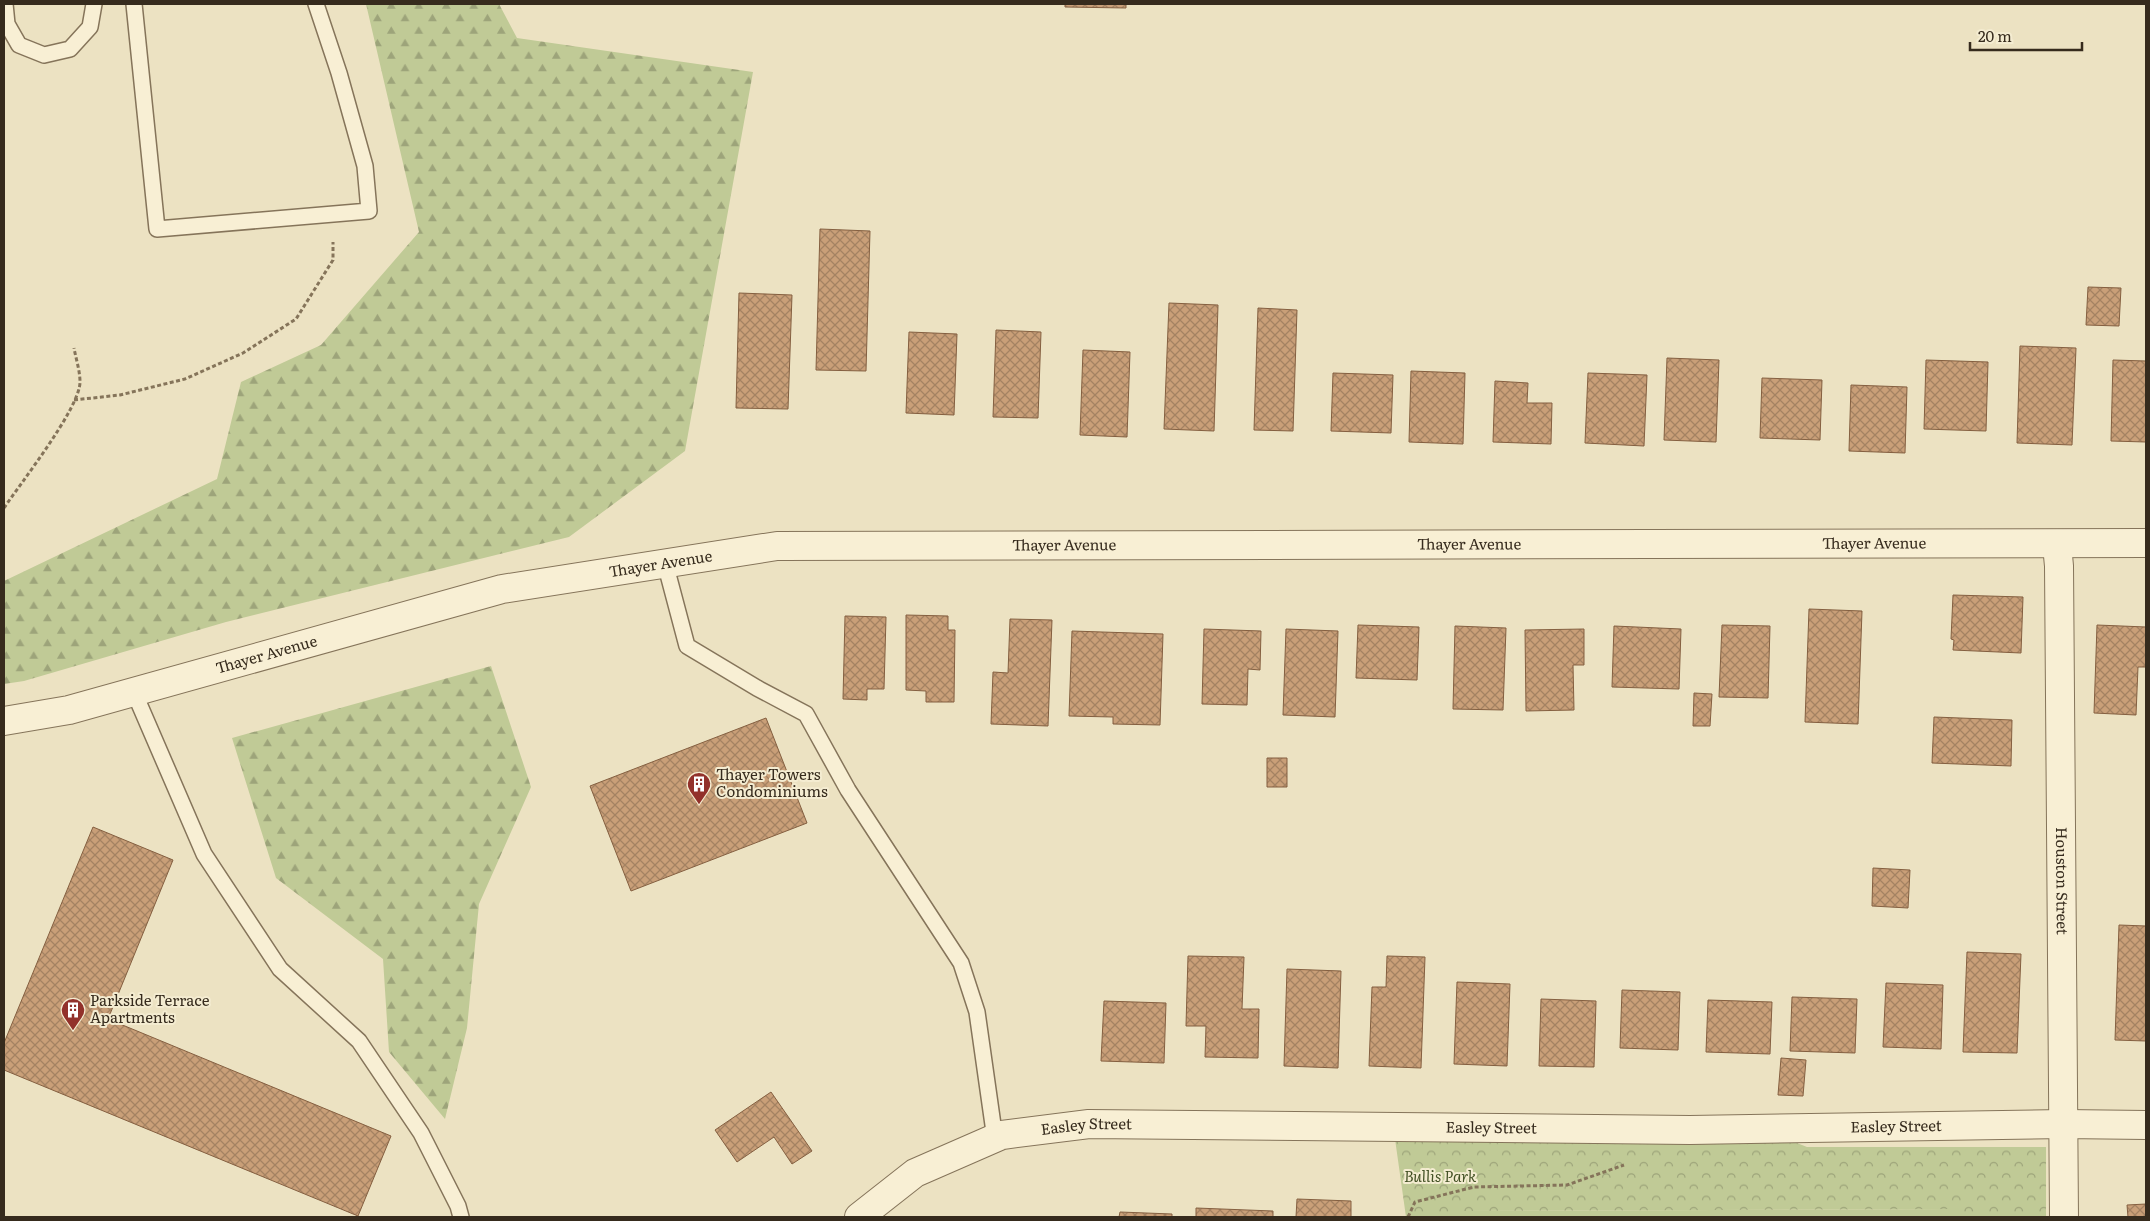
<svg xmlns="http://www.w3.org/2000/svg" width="2150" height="1221" viewBox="0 0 2150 1221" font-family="Literata,serif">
	<defs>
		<pattern id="forest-firs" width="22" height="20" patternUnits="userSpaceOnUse" patternTransform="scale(1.25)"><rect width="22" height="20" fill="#c0ca96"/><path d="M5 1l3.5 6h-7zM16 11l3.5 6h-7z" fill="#9da47a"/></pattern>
		<pattern id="park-crowns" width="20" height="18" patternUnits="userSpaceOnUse" patternTransform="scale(1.25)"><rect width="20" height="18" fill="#c0ca96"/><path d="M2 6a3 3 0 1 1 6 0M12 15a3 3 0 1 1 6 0" fill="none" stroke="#9da47a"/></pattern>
		<pattern id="building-cross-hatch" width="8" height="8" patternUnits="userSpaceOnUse" patternTransform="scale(1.25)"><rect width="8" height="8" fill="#c99f78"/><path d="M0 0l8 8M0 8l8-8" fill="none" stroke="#a48262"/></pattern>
	</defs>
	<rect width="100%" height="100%" fill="#ece2c2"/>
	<!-- green -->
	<path fill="#c0ca96" d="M 1954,1209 L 1954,1217 L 1457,1217 L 1457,1211 Z"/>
	<!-- forest -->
	<path fill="url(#forest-firs)" d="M 366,4 L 499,4 L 517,38 L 753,72 L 685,451 L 569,537 L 226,622 L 24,681 L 4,684 L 4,581 L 217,479 L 241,382 L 321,345 L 419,232 Z
		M 491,666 L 531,787 L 479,904 L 467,1028 L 445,1119 L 389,1052 L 383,959 L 276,878 L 232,738 Z"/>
	<!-- park -->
	<path fill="url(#park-crowns)" d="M 1782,1137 L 1807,1147 L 2046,1147 L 2046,1217 L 1954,1217 L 1953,1209 L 1457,1211 L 1457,1217 L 1406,1217 L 1395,1139 Z"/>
	<!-- building -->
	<path fill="url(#building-cross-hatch)" stroke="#845f40" d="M 1065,4 L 1126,4 L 1126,8 L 1065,7 Z
		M 820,229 L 870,231 L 866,371 L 816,370 Z
		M 2088,287 L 2121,288 L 2119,326 L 2086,325 Z
		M 739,293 L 792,295 L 788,409 L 736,408 Z
		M 1169,303 L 1218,305 L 1214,431 L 1164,429 Z
		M 1258,308 L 1297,310 L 1293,431 L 1254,430 Z
		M 996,330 L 1041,332 L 1038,418 L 993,417 Z
		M 909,332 L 957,334 L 954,415 L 906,413 Z
		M 2020,346 L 2076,348 L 2072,445 L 2017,443 Z
		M 1083,350 L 1130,352 L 1127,437 L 1080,435 Z
		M 1667,358 L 1719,360 L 1716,442 L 1664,440 Z
		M 1926,360 L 1988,362 L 1986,431 L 1924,429 Z
		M 2113,360 L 2146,361 L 2146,442 L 2111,441 Z
		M 1411,371 L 1465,373 L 1463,444 L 1409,442 Z
		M 1333,373 L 1393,375 L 1391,433 L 1331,431 Z
		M 1588,373 L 1647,375 L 1644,446 L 1585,443 Z
		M 1762,378 L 1822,380 L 1820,440 L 1760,438 Z
		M 1495,381 L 1528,383 L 1527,403 L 1552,403 L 1551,444 L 1493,442 Z
		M 1851,385 L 1907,387 L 1905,453 L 1849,451 Z
		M 1953,595 L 2023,597 L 2021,653 L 1953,650 L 1954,640 L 1951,639 Z
		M 1809,609 L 1862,611 L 1858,724 L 1805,722 Z
		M 906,615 L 948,616 L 948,630 L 955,630 L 954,702 L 926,702 L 926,691 L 906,690 Z
		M 845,616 L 886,617 L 884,689 L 867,689 L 867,700 L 843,699 Z
		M 1010,619 L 1052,620 L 1048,726 L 991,724 L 993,672 L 1008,673 Z
		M 1358,625 L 1419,627 L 1417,680 L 1356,678 Z
		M 1722,625 L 1770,626 L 1768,698 L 1719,697 Z
		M 2097,625 L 2146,627 L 2146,667 L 2138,667 L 2136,715 L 2094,713 Z
		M 1455,626 L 1506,628 L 1503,710 L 1453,709 Z
		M 1614,626 L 1681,629 L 1679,689 L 1612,687 Z
		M 1204,629 L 1261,631 L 1260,670 L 1248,669 L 1247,705 L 1202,704 Z
		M 1286,629 L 1338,631 L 1335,717 L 1283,715 Z
		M 1584,629 L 1584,665 L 1573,665 L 1574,710 L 1526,711 L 1525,630 Z
		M 1072,631 L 1163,634 L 1160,725 L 1113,724 L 1113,717 L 1069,716 Z
		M 1694,693 L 1712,694 L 1710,726 L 1693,726 Z
		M 1934,717 L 2012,720 L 2011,766 L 1932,763 Z
		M 766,718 L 807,823 L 631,891 L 590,786 Z
		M 1267,758 L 1287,758 L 1287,787 L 1267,787 Z
		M 93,827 L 173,860 L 108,1019 L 391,1136 L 358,1216 L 4,1070 L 4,1043 Z
		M 1873,868 L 1910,870 L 1908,908 L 1872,906 Z
		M 2119,925 L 2146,926 L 2146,1041 L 2115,1040 Z
		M 1967,952 L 2021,954 L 2017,1053 L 1963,1052 Z
		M 1188,956 L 1244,957 L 1242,1009 L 1259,1009 L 1258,1058 L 1205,1057 L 1206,1026 L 1186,1026 Z
		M 1387,956 L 1425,957 L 1421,1068 L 1369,1066 L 1372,987 L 1386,987 Z
		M 1287,969 L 1341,971 L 1338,1068 L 1284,1066 Z
		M 1457,982 L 1510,984 L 1507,1066 L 1454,1064 Z
		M 1886,983 L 1943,985 L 1941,1049 L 1883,1047 Z
		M 1622,990 L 1680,992 L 1678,1050 L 1620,1048 Z
		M 1792,997 L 1857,999 L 1855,1053 L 1790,1051 Z
		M 1541,999 L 1596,1001 L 1594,1067 L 1539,1066 Z
		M 1708,1000 L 1772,1002 L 1770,1054 L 1706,1052 Z
		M 1104,1001 L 1166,1003 L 1164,1063 L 1101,1061 Z
		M 1781,1058 L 1806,1060 L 1803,1096 L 1778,1095 Z
		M 771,1092 L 812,1151 L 792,1164 L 774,1137 L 737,1162 L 715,1130 Z
		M 1297,1199 L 1351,1201 L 1351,1217 L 1296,1217 Z
		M 2146,1204 L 2146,1217 L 2128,1217 L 2127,1205 Z
		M 1196,1208 L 1273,1211 L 1273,1217 L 1196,1217 Z
		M 1120,1212 L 1172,1214 L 1172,1217 L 1119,1217 Z"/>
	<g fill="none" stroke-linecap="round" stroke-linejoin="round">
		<!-- lane casing -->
		<g stroke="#85745a" stroke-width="18">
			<path id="lane" d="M 5,4 L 7,24 L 19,45 L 44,55 L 70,49 L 90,27 L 94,4
				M 134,4 L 157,229 L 369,211 L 365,166 L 339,73 L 316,4
				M 665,563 L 687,646 L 757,688 L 806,714 L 848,790 L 961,963 L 977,1012 L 995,1139
				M 134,692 L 204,854 L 280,969 L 359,1041 L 421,1133 L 458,1206 L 461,1217"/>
		</g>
		<!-- street casing -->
		<g stroke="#85745a" stroke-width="30">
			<g id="street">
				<path id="s1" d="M 2057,545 L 2059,566 L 2064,1217"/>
				<path id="s2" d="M 4,721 L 69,710 L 502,589 L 777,546 L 2146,543"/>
				<path id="s3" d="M 859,1217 L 915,1173 L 1002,1135 L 1089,1124 L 1690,1130 L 2064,1124 L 2146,1125"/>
			</g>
		</g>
		<!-- path -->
		<path stroke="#85745a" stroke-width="3" stroke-dasharray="4 2.5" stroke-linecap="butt" d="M 74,400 L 120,395 L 185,379 L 243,353 L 296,319 L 333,260 L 333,242
			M 4,508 C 20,484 80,408 80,382 C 80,371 76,359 74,348
			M 1408,1217 L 1415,1202 L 1474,1187 L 1567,1185 L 1624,1165"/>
		<!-- lane -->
		<use href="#lane" stroke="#f8efd4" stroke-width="15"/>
		<!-- street -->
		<use href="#street" stroke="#f8efd4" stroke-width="28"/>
	</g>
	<!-- icons -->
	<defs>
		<g id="building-pin" transform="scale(1.25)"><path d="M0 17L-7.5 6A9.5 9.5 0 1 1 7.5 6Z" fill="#92312b" stroke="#f4ecd1"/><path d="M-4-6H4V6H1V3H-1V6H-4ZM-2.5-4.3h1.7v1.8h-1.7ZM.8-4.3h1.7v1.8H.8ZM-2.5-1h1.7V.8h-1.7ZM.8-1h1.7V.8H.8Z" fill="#fff"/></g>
	</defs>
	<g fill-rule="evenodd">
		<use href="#building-pin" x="699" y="784"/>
		<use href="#building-pin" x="73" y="1010"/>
	</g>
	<g text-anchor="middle" stroke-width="4" stroke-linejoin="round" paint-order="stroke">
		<!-- street labels -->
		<g font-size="15" fill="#362b1d" stroke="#f4ecd1">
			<text dy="5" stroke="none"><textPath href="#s2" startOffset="1081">Thayer Avenue</textPath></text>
			<text dy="5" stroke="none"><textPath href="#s2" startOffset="1486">Thayer Avenue</textPath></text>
			<text dy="5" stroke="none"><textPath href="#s2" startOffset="1891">Thayer Avenue</textPath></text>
			<text dy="5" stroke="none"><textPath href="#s2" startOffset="676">Thayer Avenue</textPath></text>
			<text dy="5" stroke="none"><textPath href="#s2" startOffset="271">Thayer Avenue</textPath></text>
			<text dy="5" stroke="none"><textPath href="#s1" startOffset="336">Houston Street</textPath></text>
			<text dy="5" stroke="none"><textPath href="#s3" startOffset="1061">Easley Street</textPath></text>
			<text dy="5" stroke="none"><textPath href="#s3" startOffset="251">Easley Street</textPath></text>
			<text dy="5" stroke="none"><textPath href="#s3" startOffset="656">Easley Street</textPath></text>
		</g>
		<!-- poi labels -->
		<g font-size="15" fill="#362b1d" stroke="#f4ecd1" text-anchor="start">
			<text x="716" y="780">Thayer Towers<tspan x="716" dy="17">Condominiums</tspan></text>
			<text x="90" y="1006">Parkside Terrace<tspan x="90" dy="17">Apartments</tspan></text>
		</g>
		<!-- park labels -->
		<g font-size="15" font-style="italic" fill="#435125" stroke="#f4ecd1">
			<text x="1440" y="1182">Bullis Park</text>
		</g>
	</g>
	<!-- border -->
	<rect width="2150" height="1221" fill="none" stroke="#362b1d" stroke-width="10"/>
	<!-- scale -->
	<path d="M1970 42v8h112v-8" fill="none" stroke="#362b1d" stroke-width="2.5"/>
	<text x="1978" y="42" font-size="15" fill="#362b1d" stroke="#f4ecd1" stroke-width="4" paint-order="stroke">20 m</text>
</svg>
